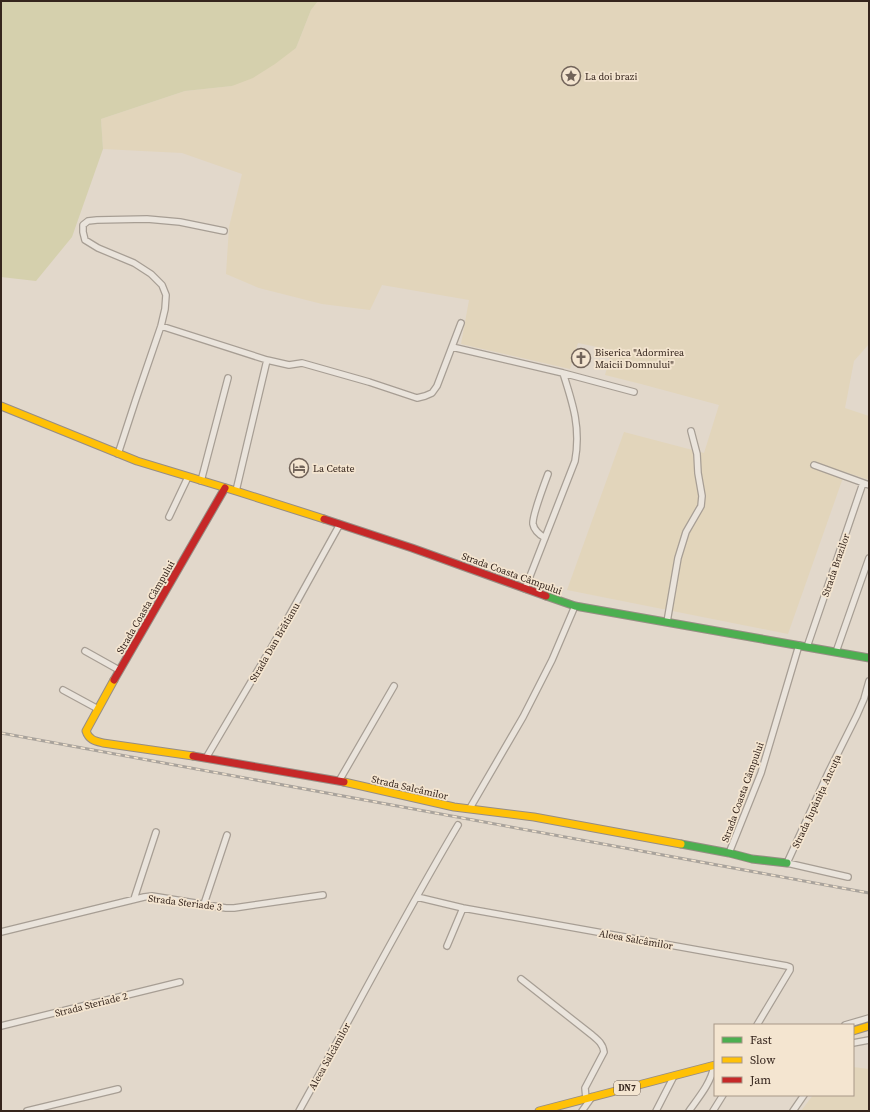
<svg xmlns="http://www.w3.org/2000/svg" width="870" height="1112" viewBox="0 0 870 1112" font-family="'Source Serif 4',serif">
	<rect width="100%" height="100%" fill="#e2d8cb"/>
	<!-- farmland -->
	<path fill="#e2d5bb" d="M 318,1 L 869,1 L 869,344 L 854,361 L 845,408 L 869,416 L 869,480 L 845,472 L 788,634 L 567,590 L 624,432 L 704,453 L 719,405 L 641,384 L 605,375 L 612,350 L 578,343 L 570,369 L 461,344 L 469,300 L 382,285 L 370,310 L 322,304 L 259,288 L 226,274 L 229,227 L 242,174 L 182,153 L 103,149 L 101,119 L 185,91 L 232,86 L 296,48 L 311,10 Z
		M 853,1067 L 869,1069 L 869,1111 L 801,1111 L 813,1095 L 853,1095 Z"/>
	<!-- green -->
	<path fill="#d5d0ad" d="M 1,1 L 318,1 L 311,10 L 296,48 L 275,64 L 253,78 L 232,86 L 185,91 L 101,119 L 103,149 L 72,237 L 36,281 L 1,277 Z"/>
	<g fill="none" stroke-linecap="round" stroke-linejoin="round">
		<!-- street casing -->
		<g stroke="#a79e94" stroke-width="8">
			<path id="street" d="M 161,326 L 267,360 L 289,365 L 302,363 L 369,382 L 417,398 L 425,396 L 432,393 L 437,386 L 461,323
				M 452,347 L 563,373 L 634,392
				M 118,454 L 136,399 L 161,326 L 165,309 L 166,295 L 162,285 L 151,274 L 134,263 L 98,248 L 85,240 L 83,232 L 83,225 L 88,221 L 97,220 L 147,219 L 180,222 L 224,231
				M 814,465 L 869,485
				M 201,481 L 228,378
				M 236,491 L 267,360
				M 169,517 L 188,477
				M 545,538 C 540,535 534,530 533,524 C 532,517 545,482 548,474
				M 525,589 L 575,461 C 581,428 573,404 563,373
				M 667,622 L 678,558 L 686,532 L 701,506 L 702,496 L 698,473 L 697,454 L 691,431
				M 807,647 L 863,483
				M 85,651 L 119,670
				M 836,652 L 869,558
				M 63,690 L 98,709
				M 206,758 L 274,643 L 340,524
				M 339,781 L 394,686
				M 470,808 L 523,717 L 552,660 L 575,606
				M 729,853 L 761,773 L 799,645
				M 848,877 L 787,863 L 829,771 L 857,715 L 864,699 L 869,681
				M 417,897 L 463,908 L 787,966 L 790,967 L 790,970 L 757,1025
				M 134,899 L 156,832
				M 204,904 L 227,835
				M 1,932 L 144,897 L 152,896 L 226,908 L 234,908 L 323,895
				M 447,946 L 463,908
				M 521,979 L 592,1035 C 598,1040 603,1044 604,1052 L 585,1088 L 586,1099
				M 845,1025 L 869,1018
				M 1,1026 L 180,982
				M 853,1043 L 869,1040
				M 27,1111 L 118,1089
				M 299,1111 C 352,1016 402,919 458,825
				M 582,1111 L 592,1097
				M 656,1111 L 674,1076
				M 689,1111 C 699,1097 711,1083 714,1066
				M 713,1111 L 723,1095
				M 793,1111 L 804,1095"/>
		</g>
		<!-- fast casing -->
		<g stroke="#978d84" stroke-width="9">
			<path id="fast" d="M 546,596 L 575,606 L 869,658
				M 681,844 L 729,853 L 752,859 L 787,863"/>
		</g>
		<!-- slow casing -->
		<g stroke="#978d84" stroke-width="9">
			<path id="slow" d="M 1,406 L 137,461 L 236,491 L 324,519
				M 114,680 L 86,731 C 89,740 95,741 103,743 L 193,756
				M 344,782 L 454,807 L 534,817 L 681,844
				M 853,1031 L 869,1026
				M 539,1111 L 715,1065"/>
		</g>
		<!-- jam casing -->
		<g stroke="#978d84" stroke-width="9">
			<path id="jam" d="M 324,519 L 412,548 L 546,596
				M 114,680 L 225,488
				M 193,756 L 344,782"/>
		</g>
		<!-- street -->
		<use href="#street" stroke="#eae4dc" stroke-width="5.5"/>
		<!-- fast -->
		<use href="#fast" stroke="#4caf50" stroke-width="7"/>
		<!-- slow -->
		<use href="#slow" stroke="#ffc107" stroke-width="7"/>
		<!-- jam -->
		<use href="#jam" stroke="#c62828" stroke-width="7"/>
		<!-- rail casing -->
		<g stroke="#a9a39c" stroke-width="3">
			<path id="rail" d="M 1,733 L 869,893"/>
		</g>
		<!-- rail -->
		<use href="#rail" stroke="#f4e5d0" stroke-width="1.5" stroke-dasharray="4.5" stroke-linecap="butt"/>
	</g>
	<!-- icons -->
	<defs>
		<g id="sight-ring" transform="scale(1)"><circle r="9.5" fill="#f4e5d0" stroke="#72645a" stroke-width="1.5"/><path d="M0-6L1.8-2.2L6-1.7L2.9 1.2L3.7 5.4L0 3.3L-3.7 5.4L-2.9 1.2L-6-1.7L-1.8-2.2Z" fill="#72645a"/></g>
		<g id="church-ring" transform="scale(1)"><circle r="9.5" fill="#f4e5d0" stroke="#72645a" stroke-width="1.5"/><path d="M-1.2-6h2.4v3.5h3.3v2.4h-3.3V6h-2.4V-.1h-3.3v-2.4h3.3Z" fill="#72645a"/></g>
		<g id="hotel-ring" transform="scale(1)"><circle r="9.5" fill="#f4e5d0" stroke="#72645a" stroke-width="1.5"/><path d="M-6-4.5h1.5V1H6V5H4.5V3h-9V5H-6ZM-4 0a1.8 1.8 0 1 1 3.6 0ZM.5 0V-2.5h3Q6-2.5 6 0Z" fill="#72645a"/></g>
	</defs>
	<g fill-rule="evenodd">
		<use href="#sight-ring" x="571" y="76"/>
		<use href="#church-ring" x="581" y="358"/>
		<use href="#hotel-ring" x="299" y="468"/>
	</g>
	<g text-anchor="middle" stroke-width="3.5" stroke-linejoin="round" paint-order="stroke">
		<!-- shield labels -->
		<rect fill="#f4e5d0" stroke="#6e5f53" stroke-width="1" x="614" y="1081" width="26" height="14" rx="3"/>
		<g font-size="9" font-weight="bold" fill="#35251d">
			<text x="627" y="1091">DN7</text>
		</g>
		<!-- poi labels -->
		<g font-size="10" fill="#35251d" stroke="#f4e5d0" text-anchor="start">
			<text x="585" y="80">La doi brazi</text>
			<text x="595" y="356">Biserica "Adormirea<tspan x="595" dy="12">Maicii Domnului"</tspan></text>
			<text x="313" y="472">La Cetate</text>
		</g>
		<!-- street labels -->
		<g font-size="10" fill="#35251d" stroke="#f4e5d0">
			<text transform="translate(835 565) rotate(-71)" y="4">Strada Brazilor</text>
			<text transform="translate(512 573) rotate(20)" y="4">Strada Coasta Câmpului</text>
			<text transform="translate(145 607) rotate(-60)" y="4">Strada Coasta Câmpului</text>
			<text transform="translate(274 642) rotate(-60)" y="4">Strada Dan Brătianu</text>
			<text transform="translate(410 787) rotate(13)" y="4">Strada Salcâmilor</text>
			<text transform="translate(742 792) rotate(-70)" y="4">Strada Coasta Câmpului</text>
			<text transform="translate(816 801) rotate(-65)" y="4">Strada Jupânița Ancuța</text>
			<text transform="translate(185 902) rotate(7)" y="4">Strada Steriade 3</text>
			<text transform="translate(636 939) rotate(10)" y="4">Aleea Salcâmilor</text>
			<text transform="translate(91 1004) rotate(-14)" y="4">Strada Steriade 2</text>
			<text transform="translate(329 1056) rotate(-61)" y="4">Aleea Salcâmilor</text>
		</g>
	</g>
	<!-- border -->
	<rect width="870" height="1112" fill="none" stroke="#35251d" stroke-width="4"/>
	<!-- legend -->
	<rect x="714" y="1024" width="140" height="72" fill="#f4e5d0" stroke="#a89888"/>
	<rect x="722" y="1037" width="20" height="6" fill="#4caf50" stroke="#a89888"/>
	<text x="750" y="1044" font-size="12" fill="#35251d">Fast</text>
	<rect x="722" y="1057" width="20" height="6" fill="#ffc107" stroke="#a89888"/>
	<text x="750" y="1064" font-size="12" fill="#35251d">Slow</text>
	<rect x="722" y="1077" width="20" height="6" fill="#c62828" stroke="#a89888"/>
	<text x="750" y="1084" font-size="12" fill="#35251d">Jam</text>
</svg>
